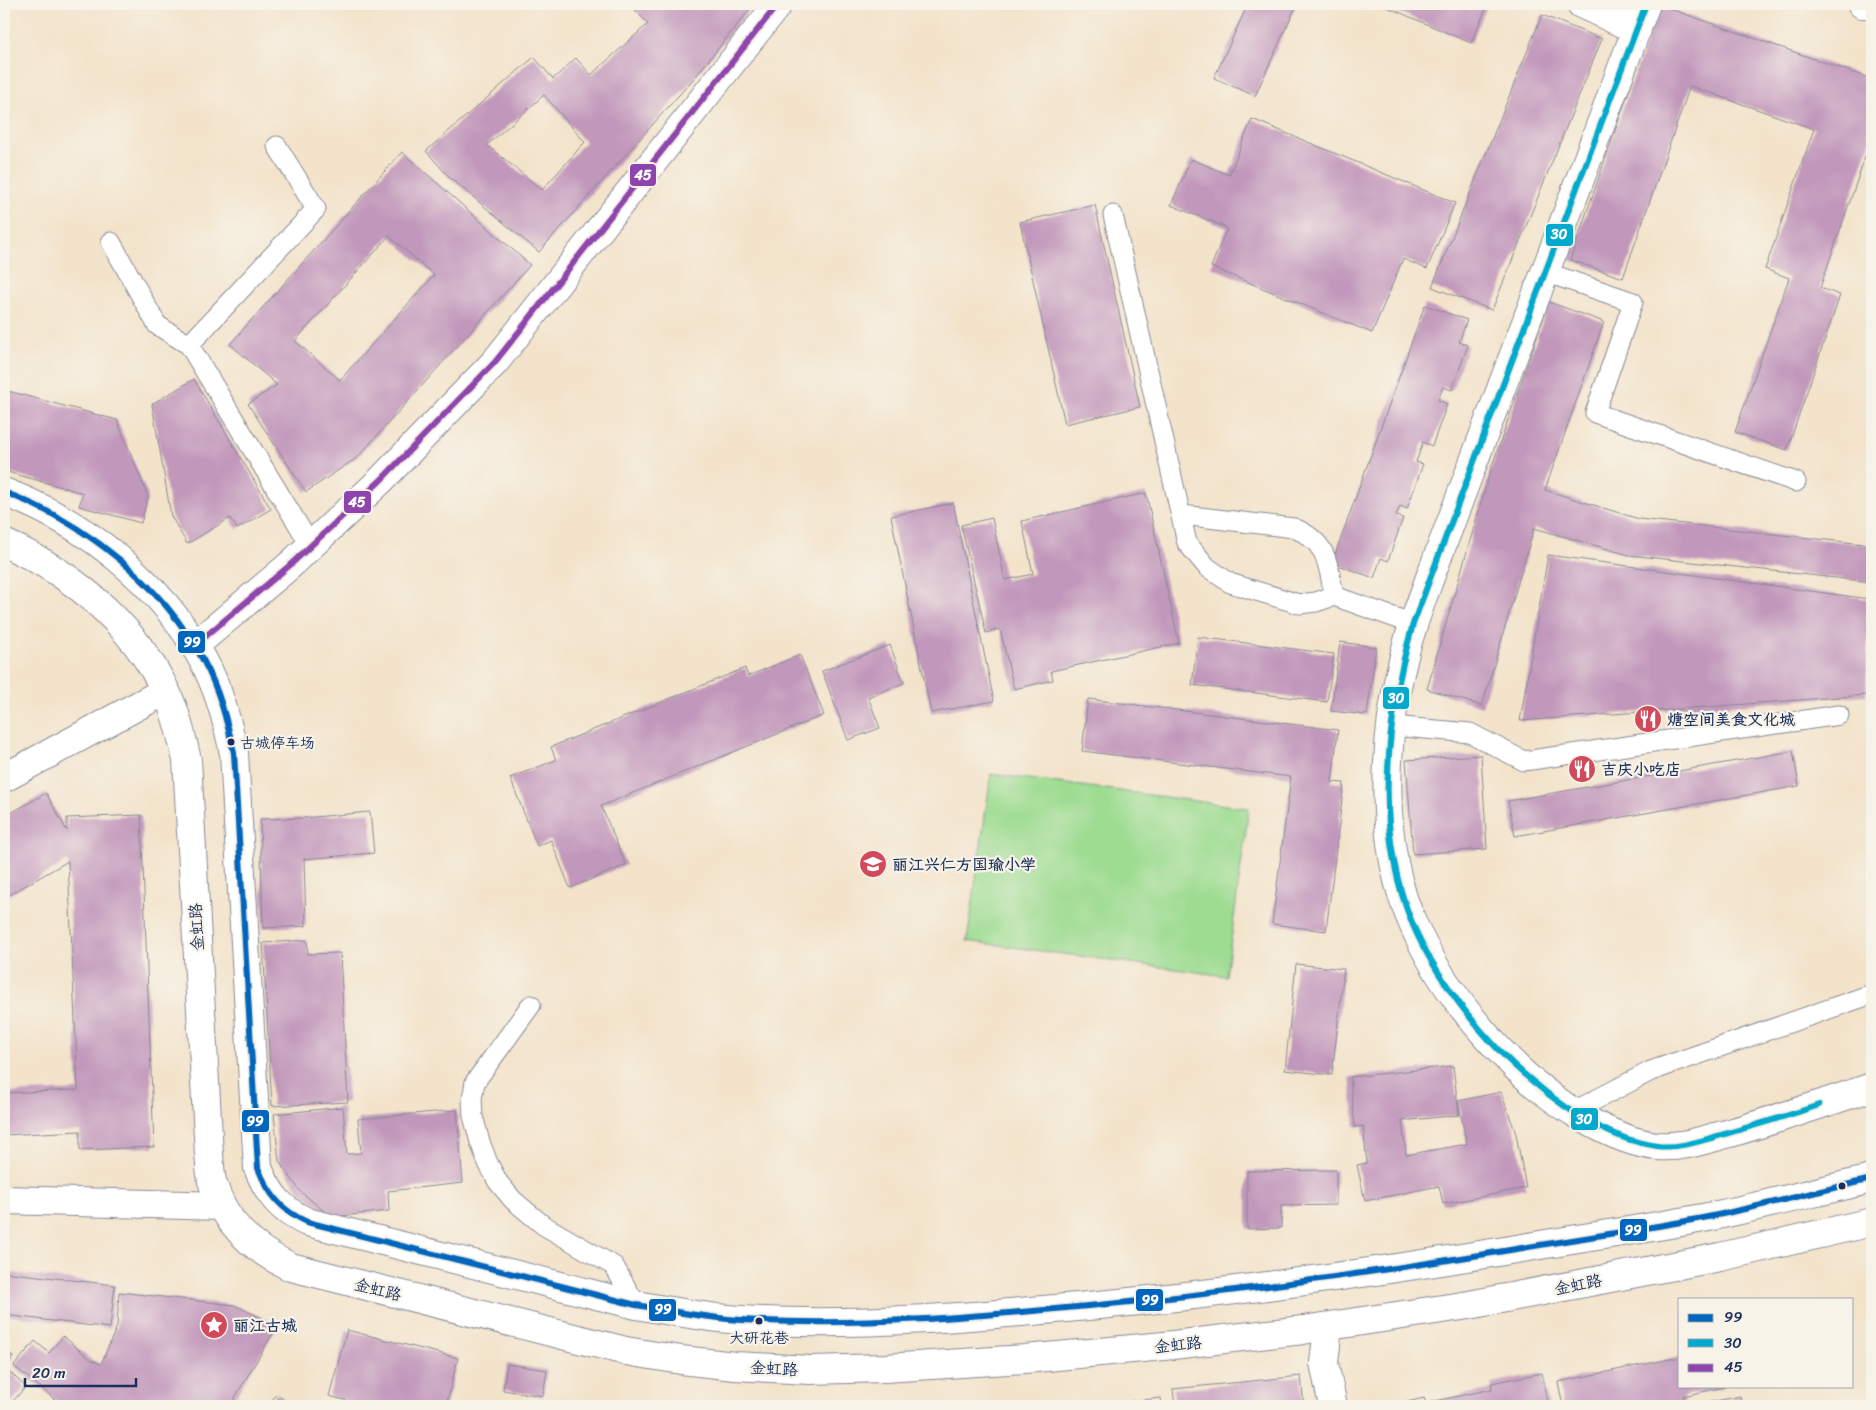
<svg xmlns="http://www.w3.org/2000/svg" width="1876" height="1410" viewBox="0 0 1876 1410" font-family="Sriracha,'LXGW WenKai TC',sans-serif">
	<rect width="100%" height="100%" fill="#f7f3e8"/>
	<filter id="ink" filterUnits="userSpaceOnUse"><feTurbulence type="fractalNoise" baseFrequency=".02" numOctaves="2"/><feDisplacementMap in="SourceGraphic" scale="10" xChannelSelector="R" yChannelSelector="G"/><feConvolveMatrix kernelMatrix="1 2 1 2 8 2 1 2 1" color-interpolation-filters="sRGB"/></filter>
	<filter id="wash" filterUnits="userSpaceOnUse"><feTurbulence type="fractalNoise" baseFrequency=".0096" numOctaves="4" result="noise"/><feDisplacementMap in="SourceGraphic" scale="20" xChannelSelector="R" yChannelSelector="G"/><feGaussianBlur stdDeviation="1.12" result="paint"/><feColorMatrix in="noise" values="0 0 0 0 0 0 0 0 0 0 0 0 0 0 0 0 0 1.4 0 .05"/><feComposite in="paint" operator="in"/></filter>
	<g filter="url(#wash)">
		<rect width="100%" height="100%" fill="#f3e3cb"/>
		<!-- garden -->
		<path fill="#9ddc91" stroke="#5c8678" d="M 991,774 L 1249,808 L 1226,976 L 967,941 Z"/>
		<g id="blocks">
			<!-- building -->
			<path fill="#c197bb" fill-rule="evenodd" d="M 630,4 L 754,4 L 695,77 L 539,252 L 449,177 L 426,151 L 534,57 L 553,79 L 576,58 L 591,75 L 648,24 ZM 544,95 L 585,142 L 542,190 L 487,145 Z
				M 1248,4 L 1297,4 L 1255,96 L 1214,78 Z
				M 1380,4 L 1488,4 L 1471,43 Z
				M 1659,5 L 1872,79 L 1872,137 L 1820,288 L 1840,295 L 1787,450 L 1735,432 L 1789,278 L 1765,269 L 1814,129 L 1690,86 L 1623,278 L 1570,260 Z
				M 1542,15 L 1602,39 L 1492,310 L 1432,287 Z
				M 1252,119 L 1455,203 L 1427,269 L 1403,259 L 1372,333 L 1211,267 L 1227,228 L 1171,205 L 1191,159 L 1229,175 Z
				M 402,152 L 530,265 L 358,457 L 306,492 L 248,404 L 277,385 L 230,344 ZM 389,236 L 434,275 L 340,380 L 295,341 Z
				M 1095,205 L 1140,407 L 1065,424 L 1020,222 Z
				M 1549,302 L 1604,322 L 1545,490 L 1639,519 L 1872,545 L 1872,582 L 1629,555 L 1534,528 L 1482,706 L 1427,689 L 1490,472 Z
				M 1425,305 L 1467,320 L 1459,342 L 1468,345 L 1452,390 L 1443,387 L 1438,400 L 1447,404 L 1432,446 L 1423,442 L 1416,462 L 1423,464 L 1407,509 L 1400,506 L 1396,516 L 1403,518 L 1388,561 L 1381,558 L 1374,578 L 1332,563 Z
				M 194,379 L 271,509 L 237,529 L 230,518 L 187,544 L 171,516 L 152,404 Z
				M 4,390 L 117,420 L 148,496 L 141,523 L 79,506 L 83,493 L 4,471 Z
				M 1146,493 L 1179,643 L 1051,671 L 1053,680 L 1014,689 L 1000,629 L 986,633 L 961,525 L 992,518 L 1005,580 L 1033,574 L 1022,521 Z
				M 953,503 L 994,701 L 931,713 L 891,516 Z
				M 1548,555 L 1869,599 L 1866,695 L 1520,721 Z
				M 1198,637 L 1334,654 L 1327,702 L 1192,685 Z
				M 1340,642 L 1376,647 L 1367,715 L 1331,711 Z
				M 890,645 L 904,683 L 868,697 L 880,728 L 848,740 L 822,671 Z
				M 800,655 L 824,715 L 601,806 L 626,865 L 570,888 L 551,840 L 537,846 L 510,778 L 556,760 L 551,747 L 745,668 L 748,676 Z
				M 1088,699 L 1338,730 L 1332,782 L 1344,783 L 1326,931 L 1272,924 L 1291,777 L 1082,751 Z
				M 1793,751 L 1799,786 L 1515,836 L 1508,801 Z
				M 1481,755 L 1487,849 L 1413,854 L 1406,760 Z
				M 46,793 L 67,831 L 67,818 L 141,815 L 154,1147 L 80,1150 L 80,1131 L 4,1135 L 4,1093 L 78,1090 L 68,861 L 4,898 L 4,817 Z
				M 370,812 L 374,853 L 304,859 L 306,926 L 263,928 L 260,819 L 303,818 Z
				M 307,940 L 308,954 L 340,953 L 348,1102 L 272,1106 L 263,943 Z
				M 1296,964 L 1344,969 L 1332,1075 L 1285,1070 Z
				M 1453,1066 L 1459,1115 L 1402,1121 L 1406,1155 L 1467,1144 L 1458,1101 L 1501,1092 L 1516,1134 L 1526,1188 L 1443,1204 L 1439,1186 L 1365,1201 L 1357,1165 L 1367,1163 L 1363,1126 L 1355,1127 L 1350,1077 Z
				M 343,1107 L 347,1154 L 361,1153 L 358,1119 L 457,1110 L 463,1183 L 388,1191 L 389,1211 L 331,1217 L 300,1191 L 279,1161 L 274,1114 Z
				M 1336,1170 L 1336,1205 L 1281,1206 L 1281,1228 L 1247,1229 L 1247,1171 Z
				M 4,1272 L 115,1285 L 110,1328 L 4,1315 Z
				M 119,1292 L 234,1305 L 278,1325 L 230,1406 L 63,1406 L 14,1366 L 35,1341 L 49,1353 L 63,1336 L 90,1359 L 101,1364 L 117,1326 Z
				M 347,1330 L 458,1358 L 446,1406 L 368,1406 L 329,1396 Z
				M 4,1342 L 13,1358 L 4,1363 Z
				M 1680,1357 L 1680,1386 L 1725,1387 L 1683,1396 L 1685,1405 L 1680,1406 L 1563,1406 L 1558,1382 Z
				M 507,1364 L 547,1370 L 543,1396 L 503,1390 Z
				M 6,1369 L 26,1387 L 8,1406 L 4,1406 L 4,1372 Z
				M 1542,1373 L 1549,1406 L 1390,1406 L 1424,1398 L 1426,1403 L 1492,1389 L 1491,1383 Z
				M 1301,1376 L 1304,1406 L 1175,1406 L 1173,1389 Z
				M 277,1394 L 291,1406 L 267,1406 Z
				M 1740,1396 L 1743,1406 L 1697,1406 L 1697,1405 Z
				M 1161,1398 L 1162,1406 L 1095,1406 L 1095,1405 Z
				M 1051,1402 L 1051,1406 L 1015,1406 L 1015,1405 Z"/>
		</g>
	</g>
	<g filter="url(#ink)">
		<use href="#blocks" fill-opacity="0" stroke="#878994" stroke-width="1"/>
		<g fill="none" stroke-linecap="round" stroke-linejoin="round">
			<!-- service casing -->
			<g stroke="#878994" stroke-width="21">
				<path id="service" d="M 1113,215 L 1187,543 L 1207,567 L 1230,583 L 1299,604 L 1316,602 L 1334,596 L 1413,624
					M 111,242 L 157,325 L 189,345 L 311,546
					M 1545,272 L 1633,302 L 1595,413 L 1796,482
					M 189,345 L 316,209 L 277,146
					M 1182,515 L 1294,528 C 1328,542 1328,564 1334,596
					M 1392,726 L 1470,733 L 1524,761 L 1839,715
					M 531,1005 L 475,1082 L 472,1099 L 473,1116 L 480,1142 L 488,1163 L 498,1182 L 513,1200 L 543,1225 L 614,1266 L 636,1305
					M 1574,1111 L 1651,1071 L 1872,994"/>
			</g>
			<!-- minor casing -->
			<g stroke="#878994" stroke-width="30">
				<path id="minor" d="M 1581,4 L 1637,30
					M 1646,4 L 1432,572 C 1422,599 1412,625 1405,652 C 1383,735 1377,846 1414,926 C 1438,980 1475,1027 1517,1068 C 1550,1100 1611,1142 1658,1146 C 1682,1148 1707,1139 1730,1133 C 1778,1119 1825,1103 1872,1087
					M 1862,4 L 1866,4
					M 194,646 L 289,566 L 380,481 L 495,362 L 778,4
					M 4,778 L 165,691
					M 4,1200 L 222,1206
					M 1328,1327 L 1324,1363 L 1333,1406"/>
			</g>
			<!-- primary casing -->
			<g stroke="#878994" stroke-width="30">
				<path id="primary" d="M 4,492 C 86,523 161,583 203,660 C 219,689 227,721 234,753 L 258,1168 C 269,1195 281,1210 307,1222 L 636,1305 C 671,1311 707,1318 742,1320 C 861,1327 981,1316 1099,1305 C 1249,1291 1398,1269 1546,1244 C 1602,1235 1658,1227 1713,1216 C 1766,1205 1819,1191 1872,1179
					M 4,543 C 76,574 144,633 173,708 C 179,725 183,742 187,760 L 209,1154 C 210,1162 210,1172 212,1181 C 224,1223 252,1249 291,1267 L 626,1351 L 681,1360 L 735,1366 L 810,1370 L 885,1368 L 1025,1359 L 1164,1346 L 1303,1330 L 1469,1305 L 1720,1257 L 1872,1222"/>
			</g>
			<!-- service -->
			<use href="#service" stroke="#fff" stroke-width="19"/>
			<!-- minor -->
			<use href="#minor" stroke="#fff" stroke-width="28"/>
			<!-- primary -->
			<use href="#primary" stroke="#fff" stroke-width="28"/>
			<!-- bus-1 casing -->
			<g stroke="#f7f3e8" stroke-width="10">
				<path id="bus-1" d="M 4,492 C 86,523 161,583 203,660 C 219,689 227,721 234,753 L 258,1168 C 269,1195 281,1210 307,1222 L 636,1305 C 671,1311 707,1318 742,1320 C 861,1327 981,1316 1099,1305 C 1249,1291 1398,1269 1546,1244 C 1602,1235 1658,1227 1713,1216 C 1766,1205 1819,1191 1872,1179"/>
			</g>
			<!-- bus-2 casing -->
			<g stroke="#f7f3e8" stroke-width="10">
				<path id="bus-2" d="M 1646,4 L 1413,624 C 1386,719 1373,831 1413,925 C 1425,953 1441,978 1459,1003 C 1480,1031 1504,1058 1531,1080 C 1566,1110 1610,1140 1657,1146 C 1679,1149 1703,1140 1725,1134 C 1756,1125 1788,1116 1819,1105"/>
			</g>
			<!-- bus-3 casing -->
			<g stroke="#f7f3e8" stroke-width="10">
				<path id="bus-3" d="M 194,646 L 289,566 L 380,481 L 495,362 L 778,4"/>
			</g>
			<!-- bus-1 -->
			<use href="#bus-1" stroke="#0065bd" stroke-width="6"/>
			<!-- bus-2 -->
			<use href="#bus-2" stroke="#00a9ce" stroke-width="6"/>
			<!-- bus-3 -->
			<use href="#bus-3" stroke="#8e44ad" stroke-width="6"/>
		</g>
	</g>
	<!-- icons -->
	<defs>
		<g id="restaurant-disc" transform="scale(1.4375)"><circle r="9.5" fill="#d1495b" stroke="#f7f3e8"/><path d="M-5-6h1v4h1v-4h1v4h1v-4h1v5L-1.5 .5V6h-2V.5L-5-1ZM5-6V6H3V1.5H1.5Q1.5-4 5-6Z" fill="#fff"/></g>
		<g id="school-disc" transform="scale(1.4375)"><circle r="9.5" fill="#d1495b" stroke="#f7f3e8"/><path d="M0-5L7-2L0 1L-7-2ZM-4 1L0 2.5L4 1V4Q0 6-4 4Z" fill="#fff"/></g>
		<g id="sight-disc" transform="scale(1.4375)"><circle r="9.5" fill="#d1495b" stroke="#f7f3e8"/><path d="M0-6L1.8-2.2L6-1.7L2.9 1.2L3.7 5.4L0 3.3L-3.7 5.4L-2.9 1.2L-6-1.7L-1.8-2.2Z" fill="#fff"/></g>
	</defs>
	<g fill-rule="evenodd">
		<use href="#restaurant-disc" x="1648" y="719"/>
		<use href="#restaurant-disc" x="1582" y="769"/>
		<use href="#school-disc" x="873" y="864"/>
		<use href="#sight-disc" x="214" y="1325"/>
	</g>
	<!-- markers -->
	<g fill="#1b2f5e" stroke="#f7f3e8" stroke-width="2">
		<circle cx="231" cy="742" r="4.5"/>
		<circle cx="1842" cy="1186" r="4.5"/>
		<circle cx="759" cy="1321" r="4.5"/>
	</g>
	<g text-anchor="middle" stroke-width="4.5" stroke-linejoin="round" paint-order="stroke">
		<!-- bus labels -->
		<g font-size="15" fill="#1b2f5e" stroke="#f7f3e8" text-anchor="start">
			<text x="240" y="748">古城停车场</text>
			<text x="759" y="1343" text-anchor="middle">大研花巷</text>
		</g>
		<!-- poi labels -->
		<g font-size="16" font-weight="bold" fill="#1b2f5e" stroke="#f7f3e8" text-anchor="start">
			<text x="1667" y="725">煻空间美食文化城</text>
			<text x="1601" y="775">吉庆小吃店</text>
			<text x="892" y="870">丽江兴仁方国瑜小学</text>
			<text x="233" y="1331">丽江古城</text>
		</g>
		<!-- street labels -->
		<g font-size="16" fill="#1b2f5e" stroke="#f7f3e8">
			<text transform="translate(196 927) rotate(-93)" y="6">金虹路</text>
			<text transform="translate(1578 1284) rotate(-11)" y="6">金虹路</text>
			<text transform="translate(378 1289) rotate(14)" y="6">金虹路</text>
			<text transform="translate(1178 1344) rotate(-6)" y="6">金虹路</text>
			<text transform="translate(774 1368) rotate(3)" y="6">金虹路</text>
		</g>
	</g>
	<g stroke="#f7f3e8" stroke-width="2">
		<rect x="629" y="163" width="28" height="24" rx="5" fill="#8e44ad"/>
		<rect x="1545" y="223" width="29" height="24" rx="5" fill="#00a9ce"/>
		<rect x="343" y="490" width="29" height="24" rx="5" fill="#8e44ad"/>
		<rect x="177" y="630" width="29" height="24" rx="5" fill="#0065bd"/>
		<rect x="1382" y="686" width="28" height="24" rx="5" fill="#00a9ce"/>
		<rect x="1570" y="1107" width="29" height="24" rx="5" fill="#00a9ce"/>
		<rect x="241" y="1109" width="29" height="24" rx="5" fill="#0065bd"/>
		<rect x="1619" y="1218" width="29" height="24" rx="5" fill="#0065bd"/>
		<rect x="1135" y="1288" width="29" height="24" rx="5" fill="#0065bd"/>
		<rect x="648" y="1298" width="29" height="24" rx="5" fill="#0065bd"/>
	</g>
	<g font-size="14" text-anchor="middle" font-weight="bold" fill="#fff">
		<text x="643" y="180">45</text>
		<text x="1559" y="239">30</text>
		<text x="357" y="507">45</text>
		<text x="192" y="647">99</text>
		<text x="1396" y="703">30</text>
		<text x="1584" y="1124">30</text>
		<text x="255" y="1126">99</text>
		<text x="1633" y="1235">99</text>
		<text x="1150" y="1305">99</text>
		<text x="663" y="1314">99</text>
	</g>
	<!-- margin -->
	<rect width="1876" height="1410" fill="none" stroke="#f7f3e8" stroke-width="20"/>
	<!-- legend -->
	<rect x="1678" y="1298" width="175" height="90" fill="#f7f3e8" stroke="#9fa5b1"/>
	<rect x="1688" y="1314" width="25" height="8" fill="#0065bd" stroke="#9fa5b1"/>
	<text x="1724" y="1322" font-size="15" fill="#1b2f5e">99</text>
	<rect x="1688" y="1339" width="25" height="8" fill="#00a9ce" stroke="#9fa5b1"/>
	<text x="1724" y="1348" font-size="15" fill="#1b2f5e">30</text>
	<rect x="1688" y="1364" width="25" height="8" fill="#8e44ad" stroke="#9fa5b1"/>
	<text x="1724" y="1372" font-size="15" fill="#1b2f5e">45</text>
	<!-- scale -->
	<path d="M25 1378v8h111v-8" fill="none" stroke="#1b2f5e" stroke-width="2.5"/>
	<text x="32" y="1378" font-size="15" fill="#1b2f5e" stroke="#f7f3e8" stroke-width="4" paint-order="stroke">20 m</text>
</svg>
